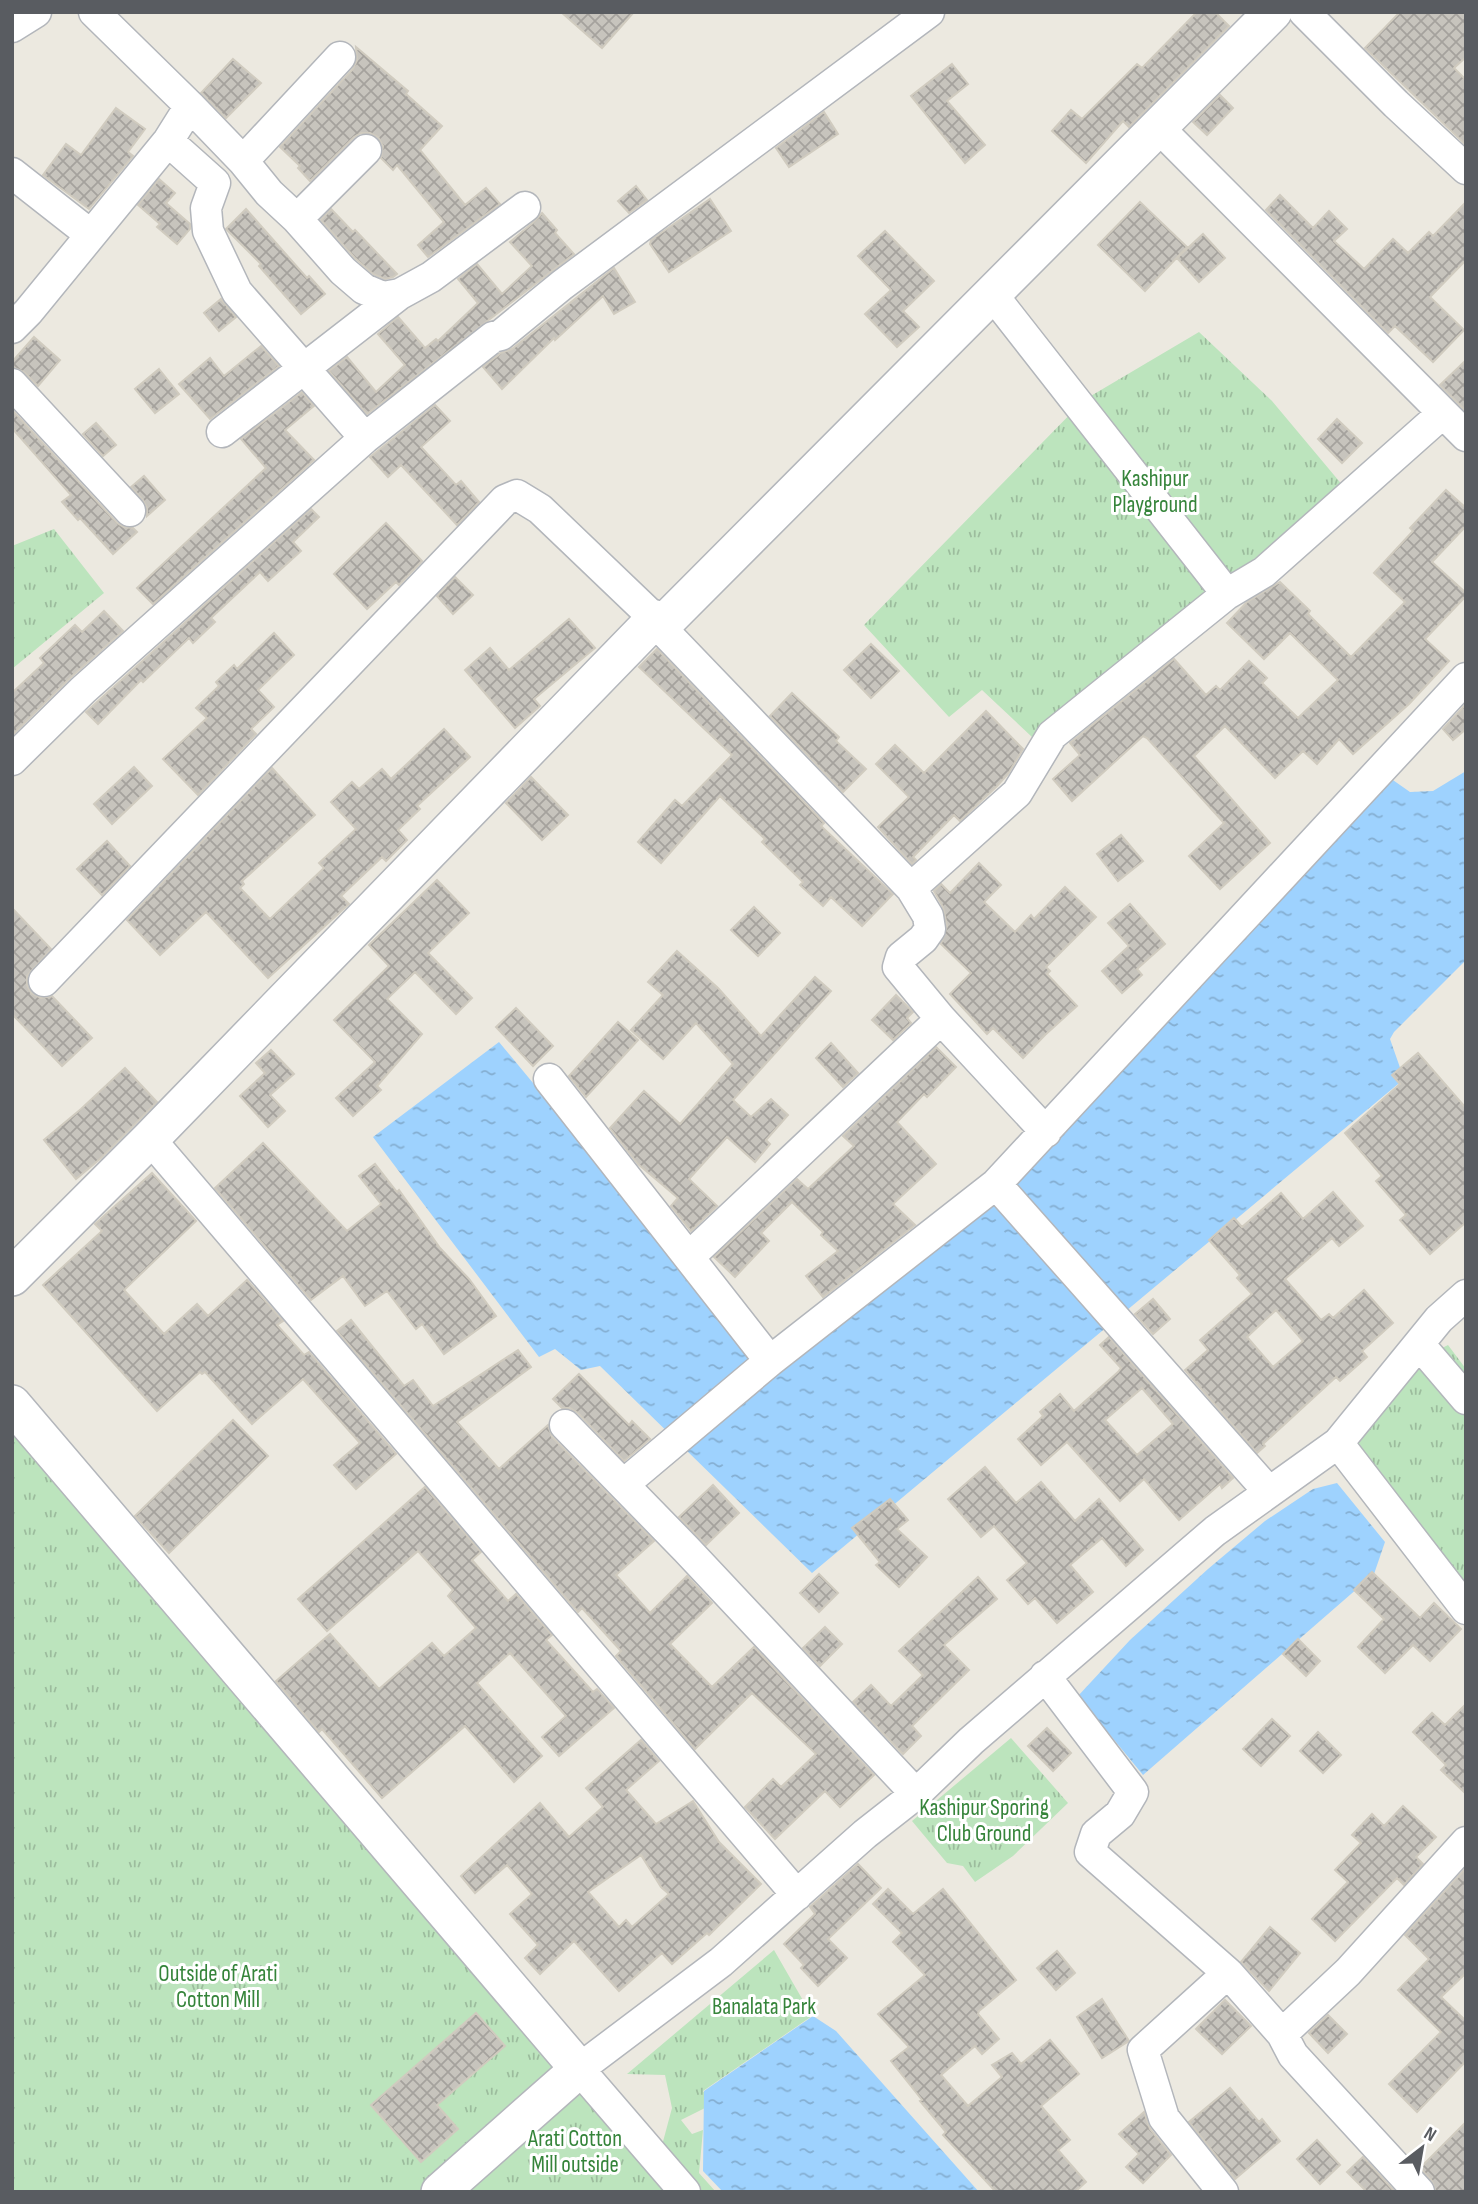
<svg xmlns="http://www.w3.org/2000/svg" width="1478" height="2204" viewBox="0 0 1478 2204" font-family="'Sofia Sans Condensed',sans-serif">
	<defs>
		<pattern id="park-tufts" width="24" height="20" patternUnits="userSpaceOnUse" patternTransform="scale(1.75)"><rect width="24" height="20" fill="#bce4bd"/><path d="M3 7l-1-3M5 7V3M7 7l1-3M15 17l-1-3M17 17v-4M19 17l1-3" fill="none" stroke="#9cbc9d"/></pattern>
		<pattern id="water-ripples" width="26" height="14" patternUnits="userSpaceOnUse" patternTransform="scale(1.75)"><rect width="26" height="14" fill="#9ed2fe"/><path d="M2 4q2-2 4 0t4 0M15 11q2-2 4 0t4 0" fill="none" stroke="#84aed1"/></pattern>
		<pattern id="building-cross-hatch" width="8" height="8" patternUnits="userSpaceOnUse" patternTransform="scale(1.75)"><rect width="8" height="8" fill="#c7c4bd"/><path d="M0 0l8 8M0 8l8-8" fill="none" stroke="#a5a29d"/></pattern>
	</defs>
	<rect width="100%" height="100%" fill="#ece9e0"/>
	<!-- park -->
	<path fill="url(#park-tufts)" d="M 1199,332 L 1272,401 L 1344,487 L 1032,737 L 982,690 L 949,717 L 864,625 L 1084,400 Z
		M 54,529 L 104,593 L 12,669 L 12,546 Z
		M 1448,1345 L 1466,1369 L 1466,1597 L 1357,1449 L 1359,1430 L 1426,1356 Z
		M 12,1426 L 556,2069 L 420,2192 L 12,2192 Z
		M 1011,1738 L 1068,1803 L 1013,1856 L 975,1882 L 963,1866 L 947,1863 L 912,1821 Z
		M 774,1950 L 812,2016 L 703,2091 L 709,2099 L 707,2107 L 681,2120 L 692,2134 L 703,2130 L 699,2173 L 716,2192 L 697,2192 L 661,2149 L 672,2108 L 665,2075 L 627,2074 Z
		M 581,2092 L 670,2192 L 462,2192 Z"/>
	<!-- water -->
	<path fill="url(#water-ripples)" d="M 1466,771 L 1466,960 L 1394,1032 L 1390,1039 L 1404,1079 L 812,1573 L 600,1366 L 581,1370 L 555,1349 L 539,1357 L 373,1137 L 499,1042 L 774,1374 L 1051,1136 L 1390,778 L 1410,792 L 1433,791 Z
		M 1337,1483 L 1385,1542 L 1374,1574 L 1143,1775 L 1078,1696 L 1130,1640 L 1208,1569 L 1265,1521 L 1313,1489 Z
		M 813,2016 L 836,2031 L 979,2192 L 723,2192 L 703,2171 L 704,2091 Z"/>
	<!-- building -->
	<path fill="url(#building-cross-hatch)" stroke="#d0cbbf" stroke-width="2" fill-rule="evenodd" d="M 561,12 L 634,12 L 602,48 Z
		M 1197,12 L 1215,12 L 1229,26 L 1129,127 L 1123,121 L 1086,163 L 1052,131 L 1071,110 L 1082,119 L 1137,64 L 1142,68 Z
		M 1400,12 L 1466,12 L 1466,57 L 1454,68 L 1466,80 L 1466,145 L 1365,48 Z
		M 356,47 L 408,91 L 406,94 L 442,126 L 420,150 L 465,205 L 486,188 L 500,204 L 428,257 L 418,245 L 444,222 L 397,165 L 393,170 L 381,158 L 383,146 L 378,137 L 370,133 L 361,133 L 354,137 L 310,181 L 298,168 L 300,166 L 280,147 L 353,69 L 357,60 Z
		M 233,59 L 261,83 L 226,118 L 201,93 Z
		M 952,64 L 968,84 L 947,101 L 985,145 L 965,163 L 911,96 Z
		M 1220,95 L 1233,108 L 1207,135 L 1193,122 Z
		M 116,108 L 145,129 L 128,152 L 133,156 L 89,209 L 43,175 L 66,144 L 81,155 Z
		M 824,112 L 838,134 L 789,167 L 776,148 Z
		M 159,179 L 175,193 L 166,203 L 190,224 L 190,229 L 177,244 L 157,227 L 160,224 L 138,205 Z
		M 636,186 L 647,200 L 629,213 L 618,201 Z
		M 1280,195 L 1313,228 L 1329,211 L 1347,229 L 1334,241 L 1364,269 L 1393,239 L 1408,253 L 1429,232 L 1433,236 L 1466,202 L 1466,260 L 1430,297 L 1464,330 L 1433,362 L 1395,326 L 1388,333 L 1266,210 Z
		M 710,199 L 731,231 L 669,272 L 650,244 L 651,240 Z
		M 1140,202 L 1187,247 L 1145,291 L 1098,245 Z
		M 246,209 L 307,278 L 309,276 L 325,294 L 301,314 L 259,266 L 261,264 L 226,229 Z
		M 331,209 L 353,232 L 355,230 L 397,274 L 393,277 L 385,279 L 373,274 L 355,258 L 321,220 Z
		M 542,213 L 557,230 L 555,233 L 574,254 L 367,414 L 329,371 L 347,357 L 376,392 L 405,365 L 378,334 L 398,317 L 425,348 L 436,339 L 438,341 L 478,303 L 458,279 L 477,264 L 502,294 L 532,266 L 510,242 L 535,221 Z
		M 885,231 L 934,281 L 903,311 L 919,327 L 897,347 L 865,314 L 891,290 L 858,256 Z
		M 1203,234 L 1225,258 L 1199,282 L 1177,258 Z
		M 614,268 L 635,302 L 614,314 L 603,296 L 555,340 L 554,338 L 502,389 L 483,367 L 501,353 L 512,349 Z
		M 221,299 L 236,317 L 219,331 L 204,313 Z
		M 34,337 L 60,360 L 38,386 L 24,372 L 12,367 L 12,362 Z
		M 261,346 L 279,366 L 210,419 L 179,384 L 210,358 L 224,376 Z
		M 1466,360 L 1466,411 L 1440,385 Z
		M 159,369 L 179,394 L 155,413 L 135,389 Z
		M 302,392 L 314,406 L 285,430 L 314,460 L 153,604 L 137,588 L 266,468 L 241,439 Z
		M 435,405 L 450,421 L 421,447 L 456,485 L 461,481 L 479,502 L 457,525 L 401,465 L 388,477 L 370,457 Z
		M 12,410 L 117,523 L 124,527 L 133,528 L 137,532 L 113,554 L 80,518 L 78,520 L 62,502 L 71,495 L 12,428 Z
		M 1337,419 L 1362,443 L 1342,463 L 1318,439 Z
		M 96,423 L 116,445 L 103,456 L 83,434 Z
		M 144,476 L 165,500 L 147,516 L 147,508 L 143,500 L 131,487 Z
		M 1446,490 L 1466,508 L 1466,526 L 1432,562 L 1466,593 L 1466,596 L 1425,639 L 1449,661 L 1409,704 L 1353,754 L 1339,739 L 1317,764 L 1303,751 L 1275,778 L 1225,726 L 1194,756 L 1270,843 L 1220,889 L 1189,856 L 1224,823 L 1147,738 L 1143,736 L 1072,801 L 1053,779 L 1080,755 L 1070,743 L 1174,659 L 1206,695 L 1216,686 L 1220,690 L 1249,661 L 1267,678 L 1262,683 L 1298,718 L 1338,680 L 1290,633 L 1264,659 L 1227,623 L 1247,602 L 1280,582 L 1310,611 L 1308,614 L 1351,657 L 1405,602 L 1374,573 L 1413,531 L 1410,528 Z
		M 311,509 L 319,517 L 293,542 L 301,551 L 268,581 L 260,572 L 211,618 L 215,622 L 193,643 L 189,638 L 143,682 L 141,680 L 98,724 L 86,712 Z
		M 386,523 L 422,561 L 399,585 L 396,582 L 367,609 L 334,574 Z
		M 455,577 L 473,595 L 453,614 L 437,596 Z
		M 104,611 L 123,631 L 71,677 L 12,735 L 12,693 L 44,663 L 40,658 L 75,625 L 82,632 Z
		M 569,619 L 595,648 L 534,699 L 540,706 L 515,728 L 465,670 L 490,648 L 509,670 Z
		M 274,633 L 294,655 L 258,690 L 274,707 L 251,729 L 256,734 L 198,795 L 163,759 L 207,718 L 196,708 L 219,686 L 216,682 L 234,665 L 237,669 Z
		M 871,644 L 899,671 L 871,698 L 844,670 Z
		M 657,649 L 824,823 L 821,826 L 893,894 L 862,926 L 831,897 L 823,906 L 800,885 L 803,882 L 762,842 L 765,839 L 720,796 L 661,863 L 638,842 L 675,800 L 682,806 L 732,755 L 639,667 Z
		M 792,693 L 839,737 L 836,741 L 866,769 L 843,792 L 770,716 Z
		M 1466,704 L 1466,729 L 1453,740 L 1443,729 Z
		M 986,711 L 1023,749 L 1008,774 L 997,786 L 960,821 L 954,815 L 913,857 L 916,860 L 912,864 L 878,827 L 909,797 L 876,764 L 895,745 L 924,773 Z
		M 444,729 L 470,757 L 417,806 L 420,809 L 398,830 L 407,840 L 386,861 L 382,857 L 341,896 L 349,904 L 268,978 L 206,912 L 160,955 L 127,920 L 272,768 L 315,815 L 242,881 L 244,884 L 240,888 L 270,919 L 324,868 L 319,863 L 356,829 L 331,802 L 352,782 L 359,789 L 382,769 L 391,779 Z
		M 134,767 L 152,786 L 112,824 L 94,804 Z
		M 531,777 L 568,815 L 542,840 L 506,803 Z
		M 1121,835 L 1143,861 L 1118,881 L 1097,854 Z
		M 107,841 L 130,866 L 102,895 L 77,869 Z
		M 979,863 L 1001,885 L 984,902 L 1015,932 L 1031,915 L 1034,919 L 1065,887 L 1096,917 L 1046,967 L 1050,971 L 1047,974 L 1077,1006 L 1045,1035 L 1023,1058 L 993,1028 L 987,1034 L 950,994 L 971,973 L 941,944 L 947,926 L 943,907 L 934,891 L 941,884 L 950,893 Z
		M 437,880 L 469,913 L 428,953 L 472,998 L 456,1014 L 415,972 L 387,999 L 422,1034 L 377,1086 L 381,1090 L 353,1116 L 336,1098 L 375,1062 L 334,1020 L 389,966 L 369,945 Z
		M 1130,904 L 1165,944 L 1137,969 L 1142,975 L 1122,993 L 1102,971 L 1129,946 L 1108,923 Z
		M 754,907 L 780,933 L 758,956 L 731,930 Z
		M 12,908 L 51,949 L 27,976 L 27,985 L 31,993 L 41,998 L 52,996 L 92,1038 L 62,1066 L 12,1014 Z
		M 677,951 L 718,988 L 761,1036 L 815,977 L 831,991 L 733,1100 L 751,1117 L 771,1099 L 788,1115 L 766,1140 L 770,1144 L 755,1162 L 727,1137 L 689,1179 L 717,1206 L 691,1231 L 671,1206 L 678,1198 L 638,1164 L 610,1128 L 644,1091 L 680,1124 L 733,1064 L 696,1023 L 663,1059 L 631,1030 L 663,995 L 648,982 Z
		M 896,995 L 913,1012 L 907,1018 L 911,1023 L 893,1040 L 872,1020 Z
		M 516,1008 L 553,1046 L 533,1066 L 496,1027 Z
		M 618,1022 L 638,1040 L 586,1097 L 569,1076 Z
		M 831,1043 L 858,1073 L 843,1087 L 816,1058 Z
		M 936,1047 L 956,1067 L 927,1097 L 924,1094 L 897,1122 L 936,1164 L 893,1204 L 915,1225 L 823,1297 L 806,1276 L 838,1251 L 821,1235 L 823,1232 L 792,1202 L 761,1233 L 769,1241 L 735,1277 L 714,1257 L 797,1179 L 808,1189 L 854,1146 L 843,1136 Z
		M 271,1050 L 294,1074 L 270,1095 L 285,1111 L 268,1127 L 240,1096 L 265,1073 L 256,1063 Z
		M 1418,1053 L 1466,1108 L 1466,1222 L 1430,1254 L 1400,1220 L 1406,1215 L 1376,1181 L 1382,1176 L 1345,1133 L 1400,1084 L 1392,1075 Z
		M 125,1068 L 157,1102 L 101,1158 L 76,1179 L 44,1140 L 81,1109 Z
		M 263,1143 L 347,1231 L 381,1204 L 359,1176 L 375,1164 L 397,1192 L 399,1190 L 440,1248 L 469,1279 L 496,1316 L 444,1354 L 422,1324 L 416,1329 L 387,1291 L 365,1306 L 343,1276 L 311,1300 L 215,1188 Z
		M 152,1173 L 196,1221 L 124,1290 L 164,1334 L 197,1304 L 208,1316 L 247,1280 L 283,1321 L 277,1325 L 304,1355 L 309,1352 L 396,1454 L 356,1489 L 334,1465 L 360,1443 L 303,1379 L 252,1424 L 205,1372 L 202,1374 L 200,1372 L 157,1411 L 43,1285 L 102,1231 L 95,1224 Z
		M 1333,1192 L 1363,1226 L 1339,1246 L 1332,1238 L 1285,1279 L 1321,1320 L 1329,1314 L 1333,1318 L 1364,1290 L 1393,1323 L 1362,1351 L 1367,1357 L 1340,1381 L 1336,1377 L 1263,1444 L 1265,1446 L 1257,1453 L 1185,1370 L 1208,1350 L 1200,1340 L 1252,1294 L 1237,1278 L 1240,1275 L 1209,1240 L 1234,1218 L 1242,1227 L 1281,1193 L 1303,1219 ZM 1276,1310 L 1303,1341 L 1273,1367 L 1247,1337 Z
		M 1153,1299 L 1170,1319 L 1153,1334 L 1135,1314 Z
		M 351,1320 L 404,1386 L 413,1380 L 433,1406 L 518,1350 L 531,1367 L 457,1422 L 499,1469 L 548,1425 L 552,1437 L 654,1541 L 616,1575 L 650,1613 L 687,1576 L 712,1603 L 670,1644 L 712,1687 L 754,1647 L 874,1775 L 840,1807 L 825,1791 L 775,1839 L 745,1807 L 773,1779 L 781,1787 L 816,1754 L 752,1693 L 695,1749 L 616,1656 L 621,1651 L 582,1608 L 578,1612 L 337,1331 Z
		M 1109,1337 L 1233,1478 L 1222,1488 L 1220,1484 L 1179,1520 L 1144,1479 L 1120,1501 L 1067,1442 L 1041,1465 L 1018,1439 L 1043,1416 L 1040,1412 L 1060,1394 L 1074,1411 L 1118,1372 L 1121,1368 L 1100,1345 ZM 1142,1388 L 1173,1424 L 1137,1455 L 1105,1420 Z
		M 579,1374 L 629,1425 L 632,1421 L 650,1439 L 624,1461 L 578,1413 L 570,1408 L 562,1408 L 553,1399 Z
		M 233,1420 L 268,1456 L 169,1553 L 135,1516 Z
		M 985,1467 L 1016,1503 L 1041,1482 L 1075,1521 L 1099,1499 L 1143,1550 L 1126,1566 L 1102,1538 L 1070,1565 L 1093,1592 L 1057,1623 L 1035,1598 L 1028,1604 L 1007,1580 L 1027,1563 L 994,1526 L 981,1537 L 948,1499 Z
		M 713,1485 L 739,1513 L 706,1545 L 679,1517 Z
		M 425,1487 L 481,1552 L 472,1560 L 508,1601 L 516,1594 L 552,1635 L 546,1640 L 593,1692 L 597,1689 L 614,1708 L 559,1756 L 542,1737 L 566,1716 L 510,1653 L 477,1683 L 542,1756 L 514,1782 L 465,1726 L 382,1798 L 322,1729 L 319,1732 L 276,1681 L 330,1634 L 379,1689 L 432,1643 L 444,1656 L 476,1628 L 448,1596 L 453,1590 L 418,1551 L 327,1631 L 298,1599 Z
		M 890,1499 L 908,1520 L 897,1529 L 927,1557 L 899,1587 L 876,1565 L 880,1562 L 852,1528 Z
		M 1372,1572 L 1420,1618 L 1434,1603 L 1461,1629 L 1430,1661 L 1413,1645 L 1385,1673 L 1358,1647 L 1384,1619 L 1354,1590 Z
		M 819,1574 L 838,1593 L 819,1612 L 800,1593 Z
		M 978,1577 L 997,1599 L 944,1645 L 969,1670 L 912,1726 L 921,1736 L 903,1754 L 853,1702 L 871,1685 L 891,1706 L 923,1675 L 899,1651 Z
		M 825,1627 L 842,1644 L 820,1666 L 803,1648 Z
		M 1298,1639 L 1320,1661 L 1306,1676 L 1283,1654 Z
		M 1466,1704 L 1466,1794 L 1441,1770 L 1446,1765 L 1413,1732 L 1432,1713 L 1445,1725 Z
		M 1272,1719 L 1290,1736 L 1261,1766 L 1243,1749 Z
		M 1047,1728 L 1071,1753 L 1053,1771 L 1028,1746 Z
		M 1318,1732 L 1341,1755 L 1323,1773 L 1300,1751 Z
		M 641,1740 L 659,1761 L 626,1790 L 656,1824 L 693,1801 L 719,1842 L 761,1884 L 709,1935 L 707,1933 L 672,1964 L 662,1953 L 619,1991 L 574,1941 L 540,1974 L 525,1958 L 538,1945 L 510,1914 L 532,1894 L 507,1865 L 475,1893 L 461,1876 L 540,1803 L 569,1837 L 603,1807 L 586,1788 ZM 641,1855 L 661,1887 L 669,1894 L 632,1927 L 626,1920 L 619,1927 L 588,1892 Z
		M 1403,1806 L 1436,1837 L 1416,1857 L 1423,1864 L 1404,1885 L 1397,1878 L 1335,1941 L 1312,1919 L 1348,1882 L 1335,1870 L 1361,1843 L 1352,1835 L 1372,1814 L 1384,1826 Z
		M 858,1864 L 881,1888 L 828,1939 L 847,1958 L 818,1986 L 801,1968 L 804,1965 L 784,1944 L 815,1914 L 810,1907 Z
		M 1466,1868 L 1466,1973 L 1441,1997 L 1466,2021 L 1466,2061 L 1417,2112 L 1389,2084 L 1441,2032 L 1398,1990 L 1429,1959 L 1405,1935 Z
		M 888,1889 L 913,1914 L 943,1889 L 1016,1980 L 979,2011 L 978,2014 L 999,2039 L 982,2054 L 975,2046 L 941,2075 L 968,2106 L 1002,2077 L 992,2065 L 1012,2053 L 1021,2064 L 1050,2040 L 1079,2074 L 1041,2106 L 1070,2140 L 1058,2150 L 1086,2182 L 1075,2192 L 996,2192 L 943,2135 L 946,2132 L 920,2101 L 922,2100 L 891,2061 L 909,2047 L 878,2014 L 925,1975 L 893,1942 L 902,1933 L 873,1904 Z
		M 1270,1927 L 1300,1953 L 1269,1991 L 1241,1962 Z
		M 1057,1951 L 1075,1973 L 1056,1990 L 1037,1968 Z
		M 1102,1999 L 1129,2041 L 1102,2058 L 1077,2017 Z
		M 1225,2000 L 1251,2026 L 1222,2054 L 1196,2029 Z
		M 476,2013 L 505,2046 L 437,2105 L 458,2129 L 421,2162 L 371,2105 Z
		M 1328,2015 L 1347,2034 L 1328,2053 L 1309,2033 Z
		M 1230,2088 L 1259,2122 L 1262,2119 L 1280,2141 L 1235,2179 L 1189,2122 Z
		M 1144,2112 L 1150,2129 L 1171,2155 L 1143,2183 L 1126,2167 L 1139,2154 L 1119,2134 Z
		M 1466,2122 L 1466,2192 L 1436,2192 L 1432,2181 L 1420,2168 Z
		M 1317,2140 L 1340,2165 L 1320,2184 L 1297,2159 Z
		M 1363,2157 L 1395,2192 L 1367,2192 L 1347,2172 Z"/>
	<g fill="none" stroke-linecap="round" stroke-linejoin="round">
		<!-- minor casing -->
		<g stroke="#b3b6bb" stroke-width="33">
			<path id="minor" d="M 94,12 L 190,106
				M 1304,12 L 1396,104 L 1466,169
				M 12,27 L 36,12
				M 1158,127 L 1466,436
				M 168,141 L 215,183 L 206,208 L 208,231 L 237,292 L 365,438
				M 243,161 L 340,57
				M 12,173 L 91,235
				M 297,219 L 366,150
				M 992,294 L 1227,594
				M 12,328 L 28,312 L 168,141 L 190,106 L 243,161 L 269,193 L 297,219 L 343,271 L 364,289 L 383,297 L 400,294 L 431,277 L 525,207
				M 12,384 L 130,511
				M 222,432 L 400,294
				M 660,627 L 911,888 L 1017,793 L 1052,735 L 1227,594 L 1264,572 L 1443,413
				M 12,760 L 83,690 L 365,438 L 493,337 L 501,335 L 562,285 L 929,12
				M 911,888 L 928,916 L 930,929 L 923,939 L 901,957 L 898,967 L 941,1019 L 1046,1132
				M 44,981 L 505,500 L 517,495 L 540,509 L 655,619
				M 549,1079 L 770,1361
				M 150,1139 L 797,1895
				M 996,1184 L 1269,1492
				M 689,1257 L 941,1019
				M 1419,1344 L 1466,1399
				M 565,1425 L 686,1549 L 916,1794
				M 1338,1443 L 1466,1609
				M 624,1484 L 770,1361 L 996,1184 L 1466,678
				M 1045,1676 L 1133,1792 L 1120,1814 L 1096,1834 L 1090,1852 L 1228,1973 L 1282,2034 L 1293,2055 L 1419,2192
				M 1282,2034 L 1348,1972 L 1466,1842
				M 685,2192 L 579,2069 L 721,1962 L 865,1834 L 916,1794 L 971,1741 L 1215,1531 L 1338,1443 L 1439,1319 L 1466,1295
				M 1223,2192 L 1164,2118 L 1143,2050 L 1228,1973"/>
		</g>
		<!-- tertiary casing -->
		<g stroke="#b3b6bb" stroke-width="40">
			<path id="tertiary" d="M 12,1277 L 150,1139 L 655,619 L 660,627 L 1273,12
				M 12,1404 L 579,2069 L 440,2192"/>
		</g>
		<!-- minor -->
		<use href="#minor" stroke="#fff" stroke-width="30"/>
		<!-- tertiary -->
		<use href="#tertiary" stroke="#fff" stroke-width="37"/>
	</g>
	<g text-anchor="middle" stroke-width="6" stroke-linejoin="round" paint-order="stroke">
		<!-- park labels -->
		<g font-size="23" fill="#35843a" stroke="#fff">
			<text x="1155" y="486">Kashipur<tspan x="1155" dy="26">Playground</tspan></text>
			<text x="984" y="1815">Kashipur Sporing<tspan x="984" dy="26">Club Ground</tspan></text>
			<text x="218" y="1981">Outside of Arati<tspan x="218" dy="26">Cotton Mill</tspan></text>
			<text x="764" y="2014">Banalata Park</text>
			<text x="575" y="2146">Arati Cotton<tspan x="575" dy="26">Mill outside</tspan></text>
		</g>
	</g>
	<!-- border -->
	<rect width="1478" height="2204" fill="none" stroke="#595c61" stroke-width="28"/>
	<!-- north arrow -->
	<g transform="translate(1422 2148) rotate(31)" stroke="#ffffff" stroke-width="5" paint-order="stroke">
	<path d="M0-5L12 26L0 18L-12 26Z" fill="#595c61"/>
	<text y="-10" font-size="19" font-weight="bold" text-anchor="middle" fill="#595c61">N</text>
	</g>
</svg>
